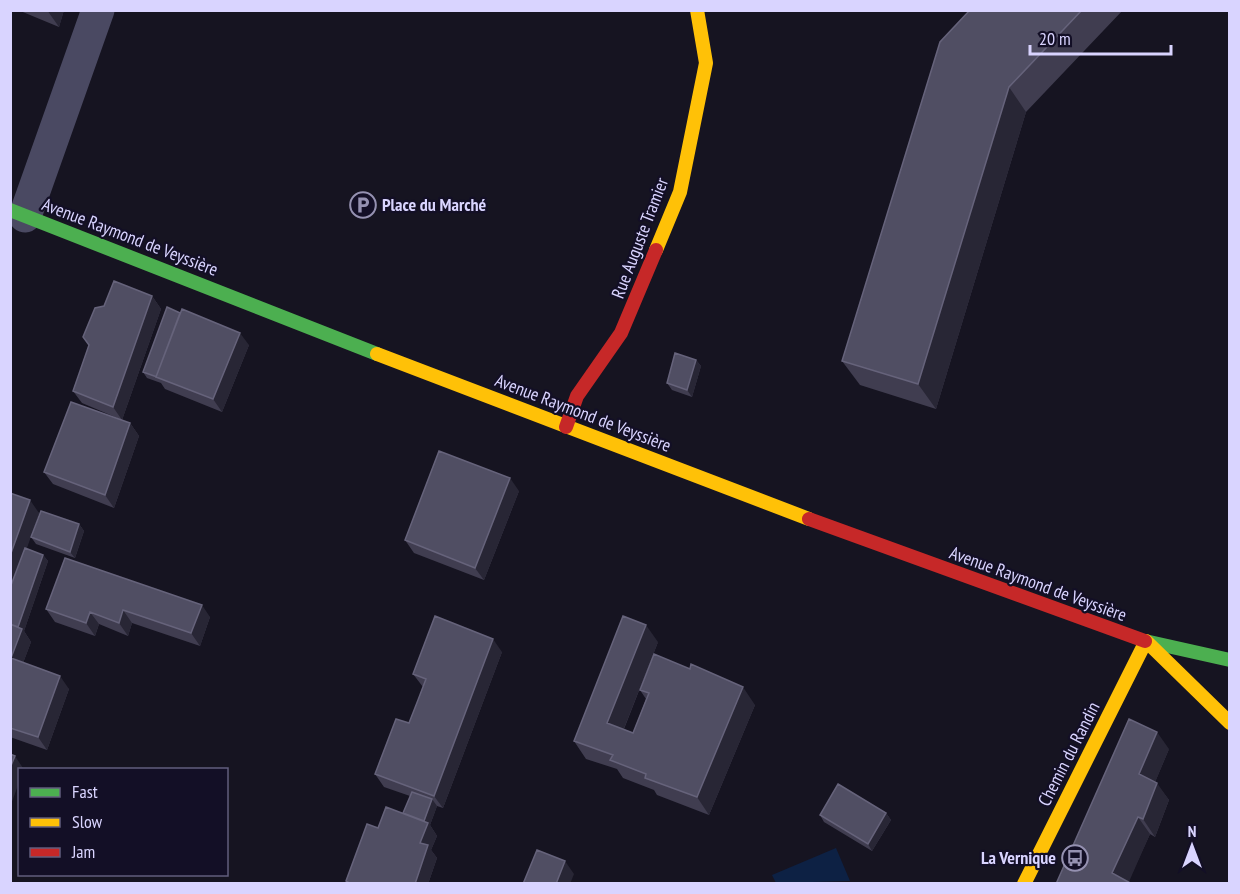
<svg xmlns="http://www.w3.org/2000/svg" width="1240" height="894" viewBox="0 0 1240 894" font-family="'PT Sans Narrow',sans-serif">
	<rect width="100%" height="100%" fill="#161421"/>
	<!-- water -->
	<path fill="#0d2144" d="M 836,848 L 850,881 L 776,883 L 772,875 Z"/>
	<g fill="none" stroke-linecap="round" stroke-linejoin="round">
		<!-- street -->
		<path stroke="#4a4962" stroke-width="33" d="M 25,216 L 98,10"/>
		<!-- fast -->
		<path stroke="#4caf50" stroke-width="14" d="M 10,210 L 377,354
			M 1145,641 L 1230,660"/>
		<!-- slow -->
		<path stroke="#ffc107" stroke-width="14" d="M 656,250 L 680,192 L 706,63 L 697,10
			M 377,354 L 809,519
			M 1146,641 L 1230,723
			M 1024,884 L 1146,641"/>
		<!-- jam -->
		<path stroke="#c62828" stroke-width="14" d="M 566,427 L 577,396 L 621,333 L 656,250
			M 809,519 L 1145,641"/>
	</g>
	<!-- wall -->
	<path fill="#403d50" d="M 18,10 L 64,10 L 59,27 Z
		M 970,10 L 1123,10 L 1026,112 L 936,409 L 860,385 L 842,361 Z
		M 152,296 L 161,309 L 122,420 L 82,403 L 73,391 L 89,345 Z
		M 249,345 L 222,412 L 165,389 L 161,383 L 147,378 L 143,372 Z
		M 696,360 L 701,366 L 692,397 L 672,390 L 667,383 Z
		M 130,423 L 139,436 L 114,508 L 53,484 L 44,472 Z
		M 519,491 L 484,580 L 414,553 L 405,540 Z
		M 10,493 L 39,513 L 26,549 L 43,555 L 48,561 L 24,631 L 31,642 L 23,663 L 69,689 L 47,750 L 10,737 L 10,588 L 13,582 L 10,581 Z
		M 79,524 L 84,531 L 75,558 L 36,544 L 31,537 Z
		M 65,558 L 210,617 L 200,646 L 132,623 L 128,636 L 99,624 L 95,636 L 55,622 L 46,609 Z
		M 658,642 L 624,729 L 633,733 L 646,699 L 640,690 L 755,705 L 709,815 L 657,795 L 654,790 L 623,778 L 617,769 L 586,759 L 574,741 Z
		M 502,652 L 443,808 L 437,806 L 430,825 L 437,836 L 431,850 L 437,858 L 428,884 L 347,884 L 346,881 L 378,828 L 403,813 L 410,796 L 384,787 L 375,774 L 409,723 L 423,687 L 413,674 Z
		M 1169,749 L 1155,782 L 1169,800 L 1155,837 L 1150,834 L 1128,882 L 1056,884 Z
		M 886,813 L 891,820 L 872,851 L 824,822 L 820,815 Z"/>
	<!-- shaded-wall -->
	<path fill="#282635" d="M 47,10 L 64,10 L 59,27 Z
		M 1009,87 L 1026,112 L 936,409 L 918,384 Z
		M 152,296 L 161,309 L 122,420 L 113,407 Z
		M 240,333 L 249,345 L 222,412 L 213,399 Z
		M 696,360 L 701,366 L 692,397 L 687,390 Z
		M 130,423 L 139,436 L 114,508 L 105,495 Z
		M 510,478 L 519,491 L 484,580 L 475,568 Z
		M 30,500 L 39,513 L 15,583 L 10,577 L 10,556 Z
		M 79,524 L 84,531 L 75,558 L 70,552 Z
		M 43,555 L 48,561 L 24,631 L 31,642 L 20,671 L 11,658 L 17,631 Z
		M 202,605 L 210,617 L 200,646 L 191,633 Z
		M 123,610 L 132,623 L 128,636 L 119,623 Z
		M 90,612 L 99,624 L 95,636 L 86,623 Z
		M 646,625 L 658,642 L 619,741 L 607,723 Z
		M 493,639 L 502,652 L 443,808 L 434,796 Z
		M 60,676 L 69,689 L 47,750 L 38,737 Z
		M 743,687 L 755,705 L 709,815 L 697,797 Z
		M 1157,732 L 1169,749 L 1151,792 L 1139,774 Z
		M 15,756 L 23,768 L 23,770 L 20,770 L 20,780 L 10,807 L 10,768 Z
		M 1157,783 L 1169,800 L 1155,837 L 1143,819 Z
		M 432,799 L 437,806 L 430,825 L 437,836 L 431,850 L 437,858 L 428,884 L 415,884 L 423,825 Z
		M 886,813 L 891,820 L 872,851 L 868,844 Z
		M 1138,817 L 1150,834 L 1128,884 L 1112,873 Z
		M 565,861 L 574,874 L 570,884 L 556,884 Z"/>
	<!-- building -->
	<path fill="#504e63" stroke="#66637b" stroke-width="1.5" d="M 970,10 L 1082,10 L 1009,87 L 918,384 L 842,361 L 940,42 Z
		M 114,281 L 152,296 L 113,407 L 73,391 L 89,345 L 83,337 L 95,308 L 104,306 Z
		M 167,307 L 180,313 L 156,377 L 157,377 L 143,372 Z
		M 182,309 L 240,333 L 213,399 L 156,377 Z
		M 675,353 L 696,360 L 687,390 L 667,383 Z
		M 71,402 L 130,423 L 105,495 L 44,472 Z
		M 439,451 L 510,478 L 475,568 L 405,540 Z
		M 10,493 L 30,500 L 10,556 Z
		M 41,511 L 79,524 L 70,552 L 31,537 Z
		M 25,548 L 43,555 L 18,627 L 10,624 L 10,588 Z
		M 65,558 L 202,605 L 191,633 L 123,610 L 119,623 L 90,612 L 86,623 L 46,609 Z
		M 435,616 L 493,639 L 434,796 L 375,774 L 396,719 L 409,723 L 418,700 L 426,679 L 413,674 Z
		M 623,616 L 646,625 L 607,723 L 633,733 L 649,693 L 640,690 L 654,654 L 690,669 L 691,664 L 743,687 L 697,797 L 645,778 L 646,774 L 610,760 L 613,755 L 574,741 Z
		M 10,624 L 22,629 L 11,658 L 60,676 L 38,737 L 10,728 Z
		M 1129,719 L 1157,732 L 1139,774 L 1157,783 L 1143,819 L 1138,817 L 1112,873 L 1132,884 L 1056,884 Z
		M 10,754 L 15,756 L 10,768 Z
		M 838,784 L 886,813 L 868,844 L 820,815 Z
		M 412,792 L 432,799 L 424,821 L 403,813 Z
		M 386,807 L 428,823 L 420,843 L 428,845 L 415,884 L 351,884 L 346,881 L 367,824 L 378,828 Z
		M 537,850 L 565,861 L 556,884 L 523,884 Z"/>
	<!-- icons -->
	<defs>
		<g id="parking-ring" transform="scale(1.35)"><circle r="9.5" fill="#130f26" stroke="#9591b1" stroke-width="1.5"/><path d="M-3.5-5.5H1a3.5 3.5 0 0 1 0 7H-1V5.5H-3.5ZM-1-3.4V-.6H.8a1.4 1.4 0 0 0 0-2.8Z" fill="#9591b1"/></g>
		<g id="bus-ring" transform="scale(1.35)"><circle r="9.5" fill="#130f26" stroke="#9591b1" stroke-width="1.5"/><path d="M-5-6H5V4H4V6H2V4H-2V6H-4V4H-5ZM-3.5-4V0h7V-4ZM-3.5 1.2v1.5H-2V1.2ZM2 1.2v1.5H3.5V1.2Z" fill="#9591b1"/></g>
	</defs>
	<g fill-rule="evenodd">
		<use href="#parking-ring" x="363" y="205"/>
		<use href="#bus-ring" x="1075" y="858"/>
	</g>
	<g text-anchor="middle" stroke-width="4.5" stroke-linejoin="round" paint-order="stroke">
		<!-- poi labels -->
		<g font-size="18" font-weight="bold" fill="#d9d4ff" stroke="#130f26" text-anchor="start">
			<text x="382" y="211">Place du Marché</text>
			<text x="1056" y="864" text-anchor="end">La Vernique</text>
		</g>
		<!-- street labels -->
		<g font-size="18" fill="#d9d4ff" stroke="#130f26">
			<text transform="translate(130 237) rotate(21)" y="6">Avenue Raymond de Veyssière</text>
			<text transform="translate(640 238) rotate(-69)" y="6">Rue Auguste Tramier</text>
			<text transform="translate(583 413) rotate(21)" y="6">Avenue Raymond de Veyssière</text>
			<text transform="translate(1038 584) rotate(20)" y="6">Avenue Raymond de Veyssière</text>
			<text transform="translate(1069 754) rotate(-63)" y="6">Chemin du Randin</text>
		</g>
	</g>
	<!-- border -->
	<rect width="1240" height="894" fill="none" stroke="#d9d4ff" stroke-width="24"/>
	<!-- legend -->
	<rect x="18" y="768" width="210" height="108" fill="#130f26" stroke="#625e7d" stroke-width="1.5"/>
	<rect x="30" y="788" width="30" height="9" fill="#4caf50" stroke="#625e7d" stroke-width="1.5"/>
	<text x="72" y="798" font-size="18" fill="#d9d4ff">Fast</text>
	<rect x="30" y="818" width="30" height="9" fill="#ffc107" stroke="#625e7d" stroke-width="1.5"/>
	<text x="72" y="828" font-size="18" fill="#d9d4ff">Slow</text>
	<rect x="30" y="848" width="30" height="9" fill="#c62828" stroke="#625e7d" stroke-width="1.5"/>
	<text x="72" y="858" font-size="18" fill="#d9d4ff">Jam</text>
	<!-- north arrow -->
	<g transform="translate(1192 846)" stroke="#130f26" stroke-width="4.5" paint-order="stroke">
	<path d="M0-4.5L10 22L0 15L-10 22Z" fill="#d9d4ff"/>
	<text y="-9" font-size="16" font-weight="bold" text-anchor="middle" fill="#d9d4ff">N</text>
	</g>
	<!-- scale -->
	<path d="M1030 45v9h141v-9" fill="none" stroke="#d9d4ff" stroke-width="3"/>
	<text x="1039" y="45" font-size="18" fill="#d9d4ff" stroke="#130f26" stroke-width="4.5" paint-order="stroke">20 m</text>
</svg>
